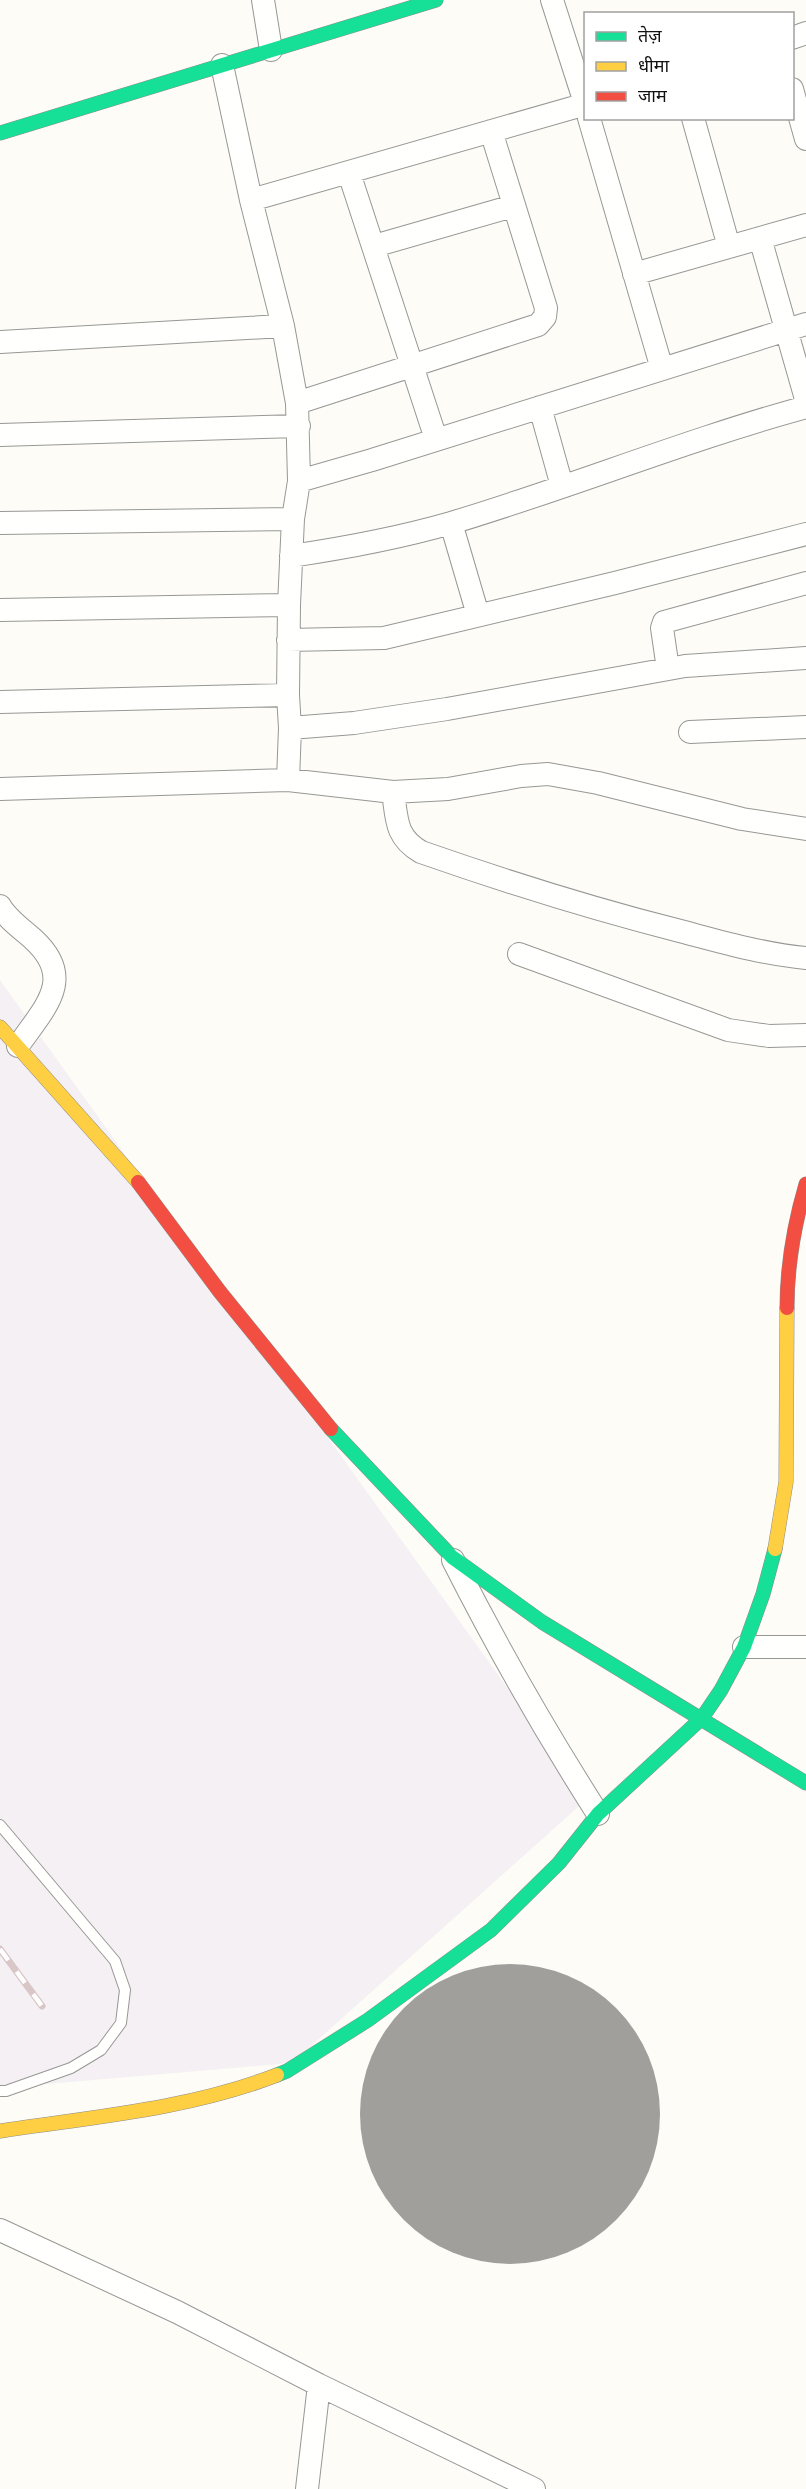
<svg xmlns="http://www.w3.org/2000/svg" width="806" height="2489" viewBox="0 0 806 2489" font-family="Merriweather,'Noto Sans Devanagari',serif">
	<rect width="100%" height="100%" fill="#fdfcf7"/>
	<!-- industrial -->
	<path fill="#f5f0f3" d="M 0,980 L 587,1799 L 292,2063 L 0,2088 Z"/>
	<!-- building -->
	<path fill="#a19f9c" d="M360 2114a150 150 0 1 1 300 0a150 150 0 1 1-300 0Z"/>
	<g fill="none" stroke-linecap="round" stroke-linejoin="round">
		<!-- lane casing -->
		<g stroke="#979795" stroke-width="12">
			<path id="lane" d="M 0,1825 L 115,1961 L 125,1990 L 121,2023 L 101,2050 L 71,2068 L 6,2091 L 0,2091"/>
		</g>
		<!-- street casing -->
		<g stroke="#979795" stroke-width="24">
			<path id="street" d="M 263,0 L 271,50
				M 552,0 L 586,106
				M 792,38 L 806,33
				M 222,65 L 251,200 L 283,326 L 297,403 L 299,481 L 293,519 L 289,605 L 288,695 L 290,728 L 288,780
				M 792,89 L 806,139
				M 589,118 L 662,369
				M 693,118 L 729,247
				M 349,173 L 436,439
				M 251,200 L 586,104
				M 760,238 L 806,399
				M 374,246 L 513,206
				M 634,274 L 806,225
				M 0,342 L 283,326
				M 297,403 L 538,325 L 545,317 L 546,308 L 491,131
				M 540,407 L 562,486
				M 0,435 L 299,426
				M 299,481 L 372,460 L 806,324
				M 0,523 L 293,519
				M 451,523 L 478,615
				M 291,556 C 345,548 399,538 451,523 C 571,487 686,440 806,407
				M 0,610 L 289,605
				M 288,640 L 384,638 L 615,583 L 806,534
				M 668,669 L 662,628 L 664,622 L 806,583
				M 0,702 L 288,695
				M 290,728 L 354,723 L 447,709 L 685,666 L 806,658
				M 690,732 L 806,727
				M 0,789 L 288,780 L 393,792 L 448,789 L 521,776 L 548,774 L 598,783 L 742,819 L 806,829
				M 393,792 C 397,819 395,837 421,852 C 507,882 593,909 680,931 C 722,942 763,954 806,958
				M 0,906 C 7,919 22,929 33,939 C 77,979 44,1008 18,1046
				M 519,954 L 728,1030 L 769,1036 L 806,1035
				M 453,1560 C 497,1647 545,1731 598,1814
				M 744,1647 L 806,1647
				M 0,2230 L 177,2312 L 319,2385 L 534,2489
				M 307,2489 L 319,2385"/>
		</g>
		<!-- fast casing -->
		<g stroke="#8e8d8b" stroke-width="15">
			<path id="fast" d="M 0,133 L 436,0
				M 331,1429 L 452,1557 L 542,1622 L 806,1783
				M 277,2075 L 287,2071 L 368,2020 L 491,1930 L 559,1863 L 598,1814 L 702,1718 L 721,1690 L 744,1647 L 763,1594 L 775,1549"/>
		</g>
		<!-- slow casing -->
		<g stroke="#8e8d8b" stroke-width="15">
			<path id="slow" d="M 0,1027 L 138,1182
				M 775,1549 L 786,1482 L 787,1308
				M 0,2131 C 93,2117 189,2109 277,2075"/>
		</g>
		<!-- jam casing -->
		<g stroke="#8e8d8b" stroke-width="15">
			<path id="jam" d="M 138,1182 L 220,1292 L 331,1429
				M 787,1308 C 787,1265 794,1225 806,1184"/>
		</g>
		<!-- lane -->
		<use href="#lane" stroke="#fffffe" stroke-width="10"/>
		<!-- street -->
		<use href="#street" stroke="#fffffe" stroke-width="22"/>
		<!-- fast -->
		<use href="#fast" stroke="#16e098" stroke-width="14"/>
		<!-- slow -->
		<use href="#slow" stroke="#ffcf43" stroke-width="14"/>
		<!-- jam -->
		<use href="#jam" stroke="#f24e42" stroke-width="14"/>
		<!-- rail casing -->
		<g stroke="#d9c6c7" stroke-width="7">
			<path id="rail" d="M 0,1949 L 42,2006"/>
		</g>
		<!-- rail -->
		<use href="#rail" stroke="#fff" stroke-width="4.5" stroke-dasharray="14" stroke-linecap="butt"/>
	</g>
	<!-- legend -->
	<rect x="584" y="12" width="210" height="108" fill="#ffffff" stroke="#a0a0a0" stroke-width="1.5"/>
	<rect x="596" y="32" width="30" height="9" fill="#16e098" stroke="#a0a0a0" stroke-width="1.5"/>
	<text x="638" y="42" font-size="18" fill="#111111">तेज़</text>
	<rect x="596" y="62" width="30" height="9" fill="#ffcf43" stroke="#a0a0a0" stroke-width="1.5"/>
	<text x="638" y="72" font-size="18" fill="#111111">धीमा</text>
	<rect x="596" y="92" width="30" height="9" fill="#f24e42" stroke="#a0a0a0" stroke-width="1.5"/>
	<text x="638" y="102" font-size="18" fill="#111111">जाम</text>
</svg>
